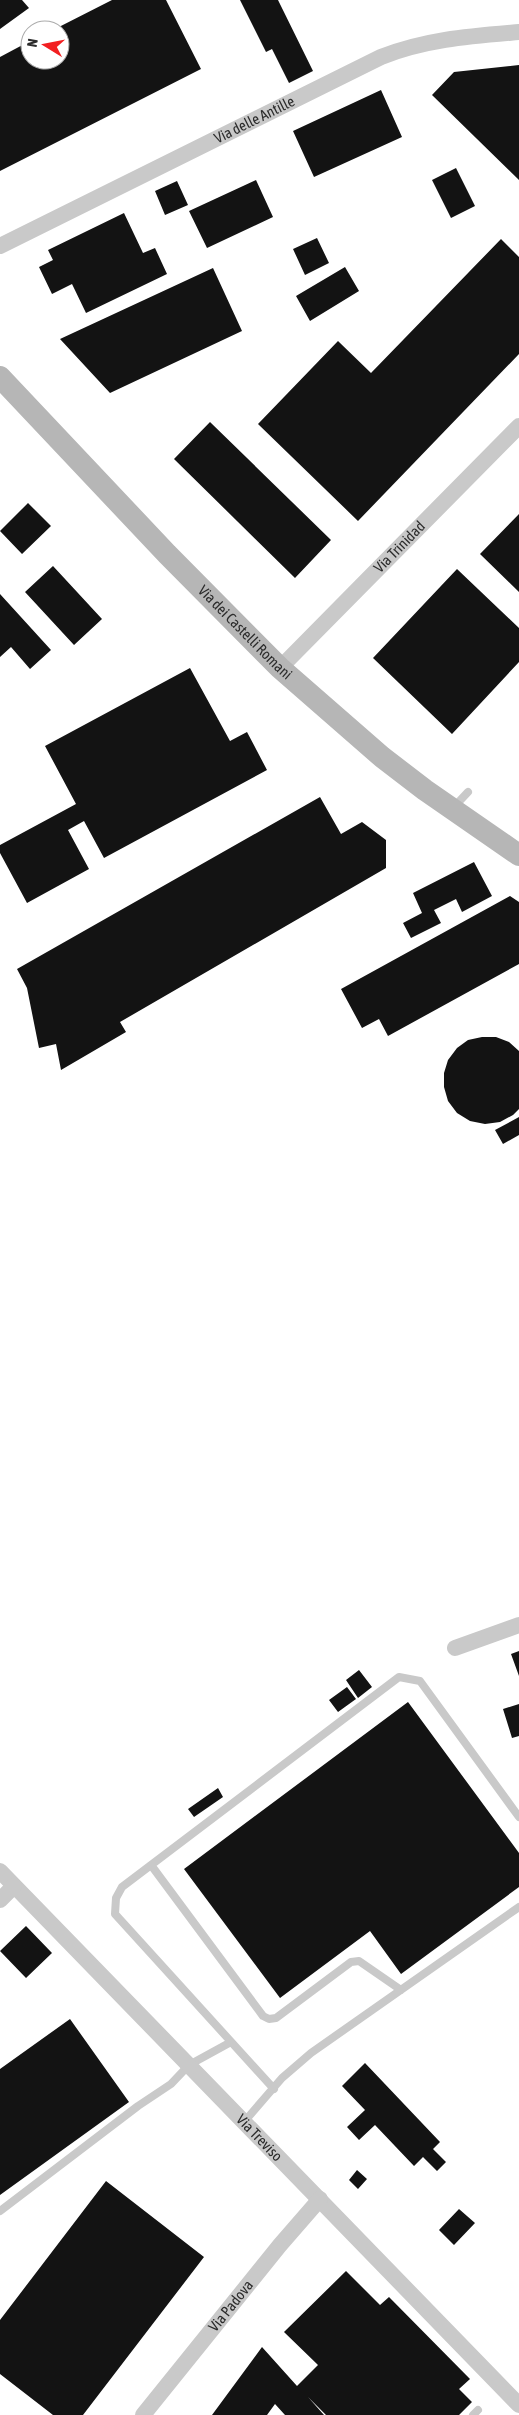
<svg xmlns="http://www.w3.org/2000/svg" width="519" height="2415" viewBox="0 0 519 2415" font-family="'Asap Condensed',sans-serif">
	<rect width="100%" height="100%" fill="#fff"/>
	<!-- building -->
	<path fill="#131313" d="M 0,0 L 22,0 L 29,8 L 0,29 Z
		M 112,0 L 166,0 L 201,69 L 0,171 L 0,57 L 30,41 L 30,60 L 60,60 L 60,30 L 53,30 Z
		M 240,0 L 278,0 L 313,71 L 289,83 L 272,49 L 266,52 Z
		M 519,65 L 519,180 L 432,95 L 454,72 Z
		M 381,90 L 402,137 L 314,177 L 293,131 Z
		M 456,168 L 475,206 L 451,218 L 432,180 Z
		M 256,180 L 273,217 L 207,248 L 189,211 Z
		M 177,181 L 188,205 L 165,215 L 155,191 Z
		M 124,213 L 143,253 L 155,248 L 167,274 L 86,313 L 72,284 L 52,294 L 39,267 L 53,260 L 48,250 Z
		M 317,238 L 329,263 L 305,275 L 293,249 Z
		M 501,239 L 519,257 L 519,354 L 358,521 L 258,424 L 338,341 L 371,373 Z
		M 345,267 L 359,291 L 310,321 L 296,296 Z
		M 213,268 L 242,331 L 110,393 L 60,339 Z
		M 210,422 L 331,540 L 295,578 L 174,459 Z
		M 28,503 L 51,526 L 22,554 L 0,531 Z
		M 519,514 L 519,592 L 480,554 Z
		M 53,566 L 102,619 L 74,645 L 25,592 Z
		M 457,569 L 519,628 L 519,662 L 452,734 L 373,658 Z
		M 0,594 L 51,650 L 30,669 L 11,647 L 0,657 Z
		M 190,668 L 230,741 L 247,732 L 267,770 L 104,858 L 84,821 L 68,830 L 89,869 L 27,903 L 0,853 L 0,845 L 76,804 L 45,746 Z
		M 320,797 L 341,834 L 362,822 L 386,840 L 386,868 L 120,1022 L 126,1032 L 61,1070 L 56,1044 L 39,1048 L 27,988 L 17,969 Z
		M 474,862 L 492,896 L 462,912 L 456,899 L 434,910 L 441,923 L 411,938 L 403,923 L 422,913 L 413,893 Z
		M 510,896 L 519,902 L 519,964 L 388,1036 L 379,1019 L 362,1028 L 341,989 Z
		M 482,1037 L 496,1037 L 509,1042 L 519,1051 L 519,1109 L 513,1115 L 500,1122 L 485,1124 L 470,1121 L 457,1113 L 448,1101 L 444,1087 L 444,1073 L 448,1060 L 457,1048 L 468,1040 Z
		M 519,1117 L 519,1135 L 503,1144 L 495,1130 Z
		M 519,1651 L 519,1676 L 511,1654 Z
		M 359,1670 L 372,1687 L 358,1698 L 346,1680 Z
		M 347,1687 L 356,1699 L 338,1712 L 329,1700 Z
		M 408,1702 L 519,1853 L 519,1887 L 401,1974 L 370,1931 L 280,1998 L 184,1869 Z
		M 519,1704 L 519,1736 L 512,1738 L 503,1709 Z
		M 218,1788 L 223,1797 L 194,1817 L 188,1809 Z
		M 26,1926 L 52,1953 L 26,1978 L 0,1951 Z
		M 70,2019 L 129,2102 L 0,2195 L 0,2069 Z
		M 365,2063 L 440,2142 L 433,2149 L 446,2162 L 437,2171 L 423,2157 L 414,2166 L 375,2125 L 359,2140 L 347,2127 L 365,2110 L 342,2086 Z
		M 357,2170 L 367,2179 L 358,2189 L 349,2180 Z
		M 106,2181 L 204,2257 L 83,2415 L 53,2415 L 0,2374 L 0,2320 Z
		M 459,2209 L 475,2223 L 454,2245 L 439,2230 Z
		M 346,2271 L 380,2305 L 389,2297 L 470,2379 L 459,2389 L 472,2402 L 459,2415 L 326,2415 L 308,2397 L 324,2415 L 285,2415 L 275,2404 L 267,2415 L 212,2415 L 262,2347 L 297,2386 L 318,2365 L 284,2332 Z"/>
	<g fill="none" stroke-linecap="round" stroke-linejoin="round">
		<!-- service -->
		<path stroke="#c9c9c9" stroke-width="8" d="M 453,808 L 468,792
			M 151,1865 L 263,2016 L 269,2019 L 276,2018 L 351,1962 L 359,1961 L 401,1990
			M 274,2089 L 115,1914 L 116,1898 L 122,1887 L 399,1677 L 420,1681 L 519,1817
			M 244,2122 L 282,2078 L 311,2053 L 519,1907
			M 0,2211 L 138,2106 L 171,2084 L 189,2065 L 231,2042
			M 473,2415 L 478,2410"/>
		<!-- minor -->
		<g stroke="#c9c9c9" stroke-width="16">
			<path id="s1" d="M 0,246 L 381,57 C 426,39 472,36 519,32"/>
			<path id="s2" d="M 280,668 L 519,426"/>
			<path d="M 455,1648 L 519,1625"/>
			<path id="s3" d="M 0,1871 L 519,2405"/>
			<path d="M 0,1900 L 14,1886"/>
			<path id="s4" d="M 143,2415 L 280,2245 L 320,2199"/>
		</g>
		<!-- secondary -->
		<path stroke="#b6b6b6" stroke-width="22" id="s5" d="M 0,377 L 167,554 L 280,668 L 382,757 L 425,790 L 519,855"/>
	</g>
	<g text-anchor="middle" stroke-width="5" stroke-linejoin="round" paint-order="stroke">
		<!-- street labels -->
		<g font-size="15" fill="#2c2c2c" stroke="#fff">
			<text dy="5" stroke="none"><textPath href="#s1" startOffset="284">Via delle Antille</textPath></text>
			<text dy="5" stroke="none"><textPath href="#s2" startOffset="170">Via Trinidad</textPath></text>
			<text dy="5" stroke="none"><textPath href="#s5" startOffset="354">Via dei Castelli Romani</textPath></text>
			<text dy="5" stroke="none"><textPath href="#s3" startOffset="372">Via Treviso</textPath></text>
			<text dy="5" stroke="none"><textPath href="#s4" startOffset="140">Via Padova</textPath></text>
		</g>
	</g>
	<!-- north arrow -->
	<g transform="translate(45 45) rotate(280)"><circle r="24" fill="#ffffff" stroke="#ababab"/>
	<path d="M0-4L9 19L0 12L-9 19Z" fill="#f21f21"/>
	<text y="-8" font-size="14" font-weight="bold" text-anchor="middle" fill="#2c2c2c">N</text>
	</g>
</svg>
